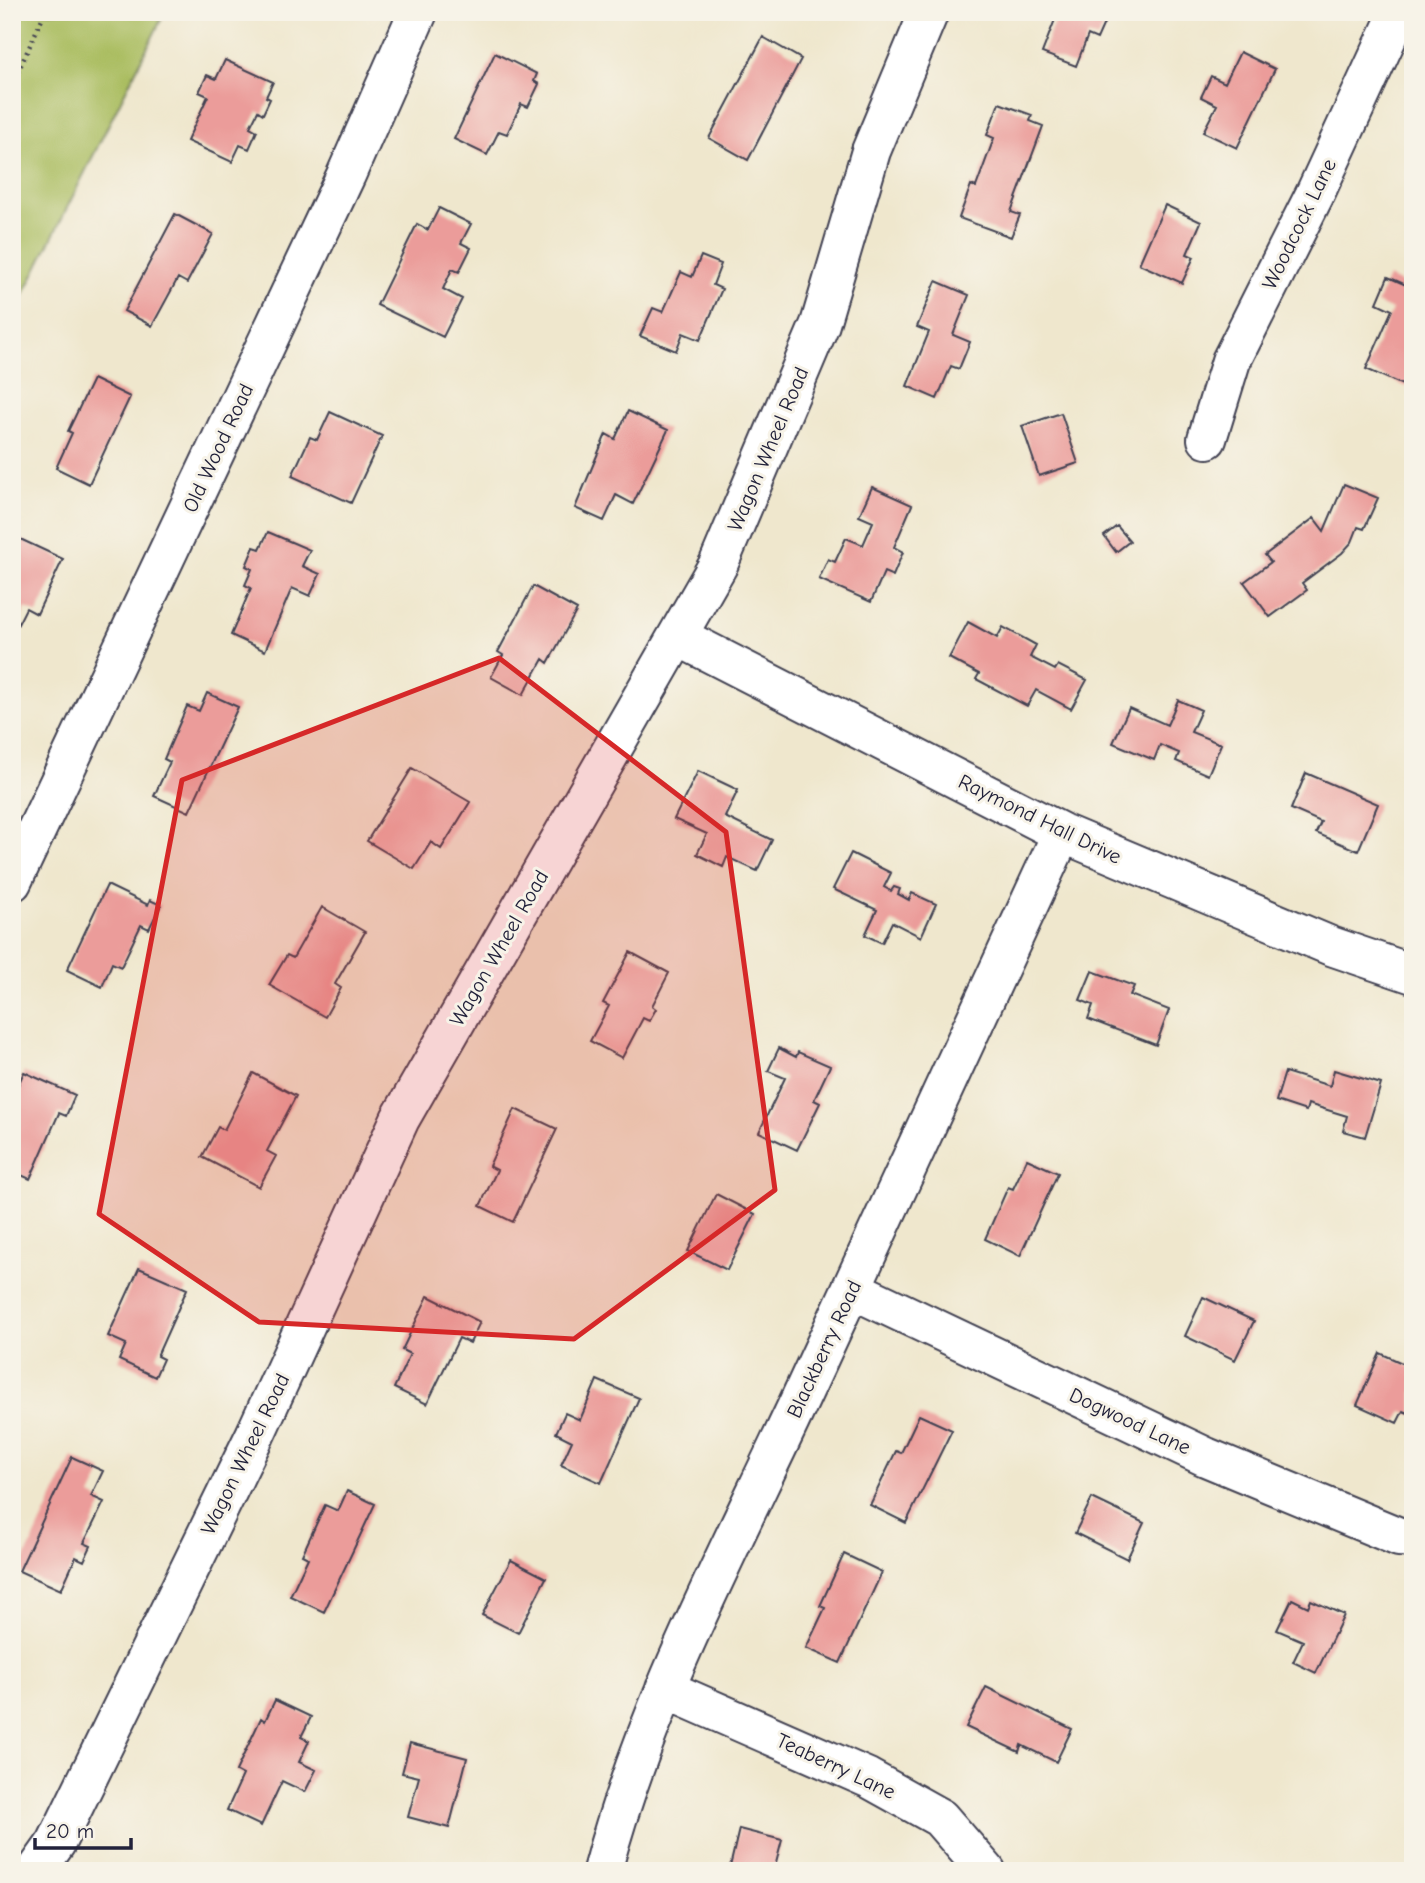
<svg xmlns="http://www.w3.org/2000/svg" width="1425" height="1883" viewBox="0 0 1425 1883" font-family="'Comic Neue',sans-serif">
	<rect width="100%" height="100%" fill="#f7f3e8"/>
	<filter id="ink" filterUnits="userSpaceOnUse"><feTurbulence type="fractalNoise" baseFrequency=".0143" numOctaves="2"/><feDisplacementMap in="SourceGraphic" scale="14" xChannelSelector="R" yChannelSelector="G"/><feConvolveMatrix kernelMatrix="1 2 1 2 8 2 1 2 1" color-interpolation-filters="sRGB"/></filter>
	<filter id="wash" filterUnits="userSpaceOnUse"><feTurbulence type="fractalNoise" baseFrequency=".00686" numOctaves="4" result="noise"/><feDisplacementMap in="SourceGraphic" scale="28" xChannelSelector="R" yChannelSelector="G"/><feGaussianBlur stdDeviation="1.57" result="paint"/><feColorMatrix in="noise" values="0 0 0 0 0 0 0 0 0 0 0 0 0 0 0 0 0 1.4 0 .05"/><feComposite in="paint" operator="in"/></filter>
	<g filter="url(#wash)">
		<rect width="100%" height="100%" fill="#efe7cd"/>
		<!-- green -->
		<path fill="#aabd61" stroke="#66704e" stroke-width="2" d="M 12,12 L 165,12 L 12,318 Z"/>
		<g id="blocks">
			<!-- building -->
			<path fill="#eb9c9a" d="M 1058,12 L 1109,12 L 1097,39 L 1088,35 L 1076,66 L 1042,53 Z
				M 763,37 L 801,59 L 748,160 L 709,138 Z
				M 1240,52 L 1275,69 L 1237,148 L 1203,132 L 1217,105 L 1201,97 L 1211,76 L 1225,83 Z
				M 495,53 L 537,74 L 534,81 L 539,84 L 528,107 L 521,104 L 507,134 L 499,131 L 487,155 L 454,139 Z
				M 225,60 L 273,82 L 266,97 L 270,99 L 263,114 L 258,111 L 250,127 L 257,131 L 249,149 L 240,145 L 232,162 L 187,141 L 208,96 L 199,92 L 207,75 L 216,79 Z
				M 999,103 L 1032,115 L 1030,121 L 1043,126 L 1011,212 L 1020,215 L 1011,237 L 959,218 L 971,185 L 976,187 L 994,138 L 987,135 Z
				M 1165,205 L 1201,222 L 1187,254 L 1194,257 L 1182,283 L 1139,264 Z
				M 439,208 L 471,224 L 461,243 L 471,248 L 459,272 L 452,269 L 443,289 L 462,299 L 443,337 L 377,305 L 417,224 L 428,230 Z
				M 175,214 L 213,234 L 187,283 L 178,278 L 152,326 L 124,311 Z
				M 701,256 L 721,264 L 713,285 L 722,289 L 700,340 L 683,333 L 676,351 L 640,336 L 653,308 L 663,312 L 681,272 L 692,277 Z
				M 1388,277 L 1413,288 L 1413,374 L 1407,387 L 1366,369 L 1392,310 L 1377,303 Z
				M 936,281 L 969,295 L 953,335 L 970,342 L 959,369 L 951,366 L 937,399 L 907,386 L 929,332 L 917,327 Z
				M 93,379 L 130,397 L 89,484 L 56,468 L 72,433 L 68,431 Z
				M 628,411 L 668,430 L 633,504 L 616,495 L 604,521 L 575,508 L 606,434 L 615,439 Z
				M 330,412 L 382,436 L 351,503 L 292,476 L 310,437 L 317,440 Z
				M 1061,413 L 1078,463 L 1039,476 L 1022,426 Z
				M 1344,484 L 1378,498 L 1364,529 L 1358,527 L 1352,542 L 1342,553 L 1302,583 L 1307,590 L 1270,617 L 1244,582 L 1271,562 L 1265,555 L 1314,518 L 1324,531 Z
				M 872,487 L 912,505 L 894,547 L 903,552 L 893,576 L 884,572 L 871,602 L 819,579 L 828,559 L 835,562 L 846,538 L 863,545 L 873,522 L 859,516 Z
				M 1117,526 L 1130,541 L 1116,552 L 1104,536 Z
				M 268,532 L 310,550 L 302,566 L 320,574 L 310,596 L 292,588 L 265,651 L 231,635 L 251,588 L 245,585 L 252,569 L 246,566 L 254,547 L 260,549 Z
				M 18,538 L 63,559 L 37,614 L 26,608 L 12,636 L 12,549 Z
				M 533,586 L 577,610 L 548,663 L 543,659 L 523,695 L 491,677 L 503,655 L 498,652 Z
				M 968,622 L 997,638 L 1003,627 L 1036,645 L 1030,657 L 1055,670 L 1058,665 L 1087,680 L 1071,709 L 1036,690 L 1027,706 L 976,679 L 979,674 L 949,658 Z
				M 207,693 L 238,707 L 189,812 L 154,796 L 170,762 L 164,759 L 187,706 L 199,711 Z
				M 1178,700 L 1201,710 L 1191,732 L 1221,744 L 1208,775 L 1176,761 L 1179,753 L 1160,745 L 1154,760 L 1113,743 L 1129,708 L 1167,725 Z
				M 412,768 L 470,802 L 441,849 L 431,842 L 414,869 L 367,841 Z
				M 698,771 L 738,790 L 725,817 L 772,840 L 757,871 L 727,857 L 723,867 L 697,854 L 707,834 L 674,819 Z
				M 1306,773 L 1378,804 L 1358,851 L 1316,833 L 1321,822 L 1291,809 Z
				M 851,853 L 891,873 L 884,887 L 891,891 L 894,887 L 900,889 L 898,894 L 909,900 L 912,893 L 936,904 L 921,937 L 892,922 L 882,943 L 865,935 L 877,910 L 833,889 Z
				M 107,885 L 148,905 L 150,900 L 161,905 L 149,929 L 141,925 L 121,967 L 112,963 L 102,987 L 67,970 Z
				M 322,907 L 365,932 L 335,984 L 341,988 L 325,1017 L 269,985 L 287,955 L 293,958 Z
				M 630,952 L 669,973 L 652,1006 L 656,1009 L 649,1021 L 643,1018 L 622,1058 L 590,1041 L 609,1006 L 603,1003 Z
				M 1092,971 L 1134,986 L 1130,995 L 1169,1010 L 1156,1045 L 1088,1019 L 1093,1005 L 1080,1000 Z
				M 779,1048 L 796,1057 L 798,1052 L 830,1066 L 814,1100 L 820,1103 L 797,1150 L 759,1132 L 785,1078 L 768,1071 Z
				M 1334,1070 L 1381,1084 L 1365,1137 L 1343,1131 L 1347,1116 L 1308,1104 L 1306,1111 L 1276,1101 L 1285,1072 L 1330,1086 Z
				M 24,1072 L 75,1095 L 66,1116 L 59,1113 L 30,1179 L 12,1171 L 12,1098 Z
				M 253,1073 L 296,1096 L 267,1151 L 276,1156 L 259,1187 L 202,1157 L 218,1127 L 224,1130 Z
				M 515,1109 L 557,1129 L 513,1222 L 480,1206 L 497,1170 L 489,1166 Z
				M 1027,1159 L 1058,1173 L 1020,1256 L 985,1239 L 1008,1187 L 1013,1189 Z
				M 716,1194 L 755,1214 L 727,1270 L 688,1251 Z
				M 139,1268 L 187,1289 L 157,1356 L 163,1359 L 155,1377 L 119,1360 L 126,1344 L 108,1336 Z
				M 428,1296 L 480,1322 L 470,1343 L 459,1338 L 427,1404 L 394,1388 L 410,1354 L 402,1350 Z
				M 1203,1297 L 1254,1321 L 1235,1360 L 1185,1336 Z
				M 1380,1353 L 1413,1368 L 1413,1415 L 1403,1411 L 1397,1423 L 1357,1405 Z
				M 597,1380 L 639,1398 L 601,1483 L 561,1465 L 572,1441 L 556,1433 L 565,1413 L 580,1420 Z
				M 919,1415 L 952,1430 L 906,1523 L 870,1505 L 896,1451 L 901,1453 Z
				M 72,1457 L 103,1471 L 91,1496 L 104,1502 L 84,1543 L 91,1546 L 84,1561 L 76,1557 L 61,1590 L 19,1571 Z
				M 347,1491 L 375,1504 L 324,1612 L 290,1596 L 308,1558 L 302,1555 L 325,1505 L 338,1511 Z
				M 1092,1498 L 1144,1523 L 1127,1559 L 1075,1533 Z
				M 844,1554 L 882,1572 L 840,1663 L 806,1648 L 825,1608 L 820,1606 Z
				M 511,1560 L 546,1578 L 518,1633 L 482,1615 Z
				M 1292,1599 L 1308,1607 L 1311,1600 L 1344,1615 L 1316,1673 L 1293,1662 L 1303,1641 L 1277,1630 Z
				M 986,1687 L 1072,1729 L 1056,1762 L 1021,1745 L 1019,1752 L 966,1727 Z
				M 275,1700 L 311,1717 L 301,1737 L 309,1741 L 299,1762 L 316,1770 L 305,1792 L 282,1781 L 261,1826 L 227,1810 L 243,1775 L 236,1771 L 261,1718 L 265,1721 Z
				M 410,1743 L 467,1758 L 449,1828 L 408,1817 L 419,1777 L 402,1773 Z
				M 739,1829 L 782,1840 L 774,1871 L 729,1871 Z"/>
		</g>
	</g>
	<g filter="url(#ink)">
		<use href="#blocks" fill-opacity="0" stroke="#414051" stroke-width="2"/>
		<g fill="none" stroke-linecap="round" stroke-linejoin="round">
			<!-- minor casing -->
			<g stroke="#414051" stroke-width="42">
				<path id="minor" d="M 1207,439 L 1231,361 L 1314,196 L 1399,12
					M 679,637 L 1062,833 L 1331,946 L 1413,974
					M 12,882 L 346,175 L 418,12
					M 852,1289 L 1206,1457 L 1399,1537 L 1413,1538
					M 665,1689 L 868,1778 L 940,1818 L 986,1871
					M 36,1871 L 56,1843 L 255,1435 L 400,1119 L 718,565 L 820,324 L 871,151 L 929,12
					M 602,1871 C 645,1709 725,1559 796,1408 C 886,1217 974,1025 1062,833"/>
			</g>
			<!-- path -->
			<path stroke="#414051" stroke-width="4.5" stroke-dasharray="2 5" stroke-linecap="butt" d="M 12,85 L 45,12"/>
			<!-- minor -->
			<use href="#minor" stroke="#fff" stroke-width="38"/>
		</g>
	</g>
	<!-- marked area -->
	<path fill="#d62828" fill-opacity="0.2" stroke="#d62828" stroke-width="5" stroke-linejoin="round" d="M 499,658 L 726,832 L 775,1190 L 574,1339 L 259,1322 L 99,1214 L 182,780 Z"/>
	<g text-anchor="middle" stroke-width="6" stroke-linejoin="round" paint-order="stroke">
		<!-- street labels -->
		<g font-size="21" fill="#22223b" stroke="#f7f3e8">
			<text transform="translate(1299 224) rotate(-64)" y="7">Woodcock Lane</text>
			<text transform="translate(218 448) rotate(-65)" y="7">Old Wood Road</text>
			<text transform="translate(768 449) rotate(-67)" y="7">Wagon Wheel Road</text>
			<text transform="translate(1040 819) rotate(26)" y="7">Raymond Hall Drive</text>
			<text transform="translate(499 948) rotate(-60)" y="7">Wagon Wheel Road</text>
			<text transform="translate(824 1349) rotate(-65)" y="7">Blackberry Road</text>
			<text transform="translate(1130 1421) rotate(25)" y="7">Dogwood Lane</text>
			<text transform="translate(245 1454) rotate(-64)" y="7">Wagon Wheel Road</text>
			<text transform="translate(836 1766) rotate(25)" y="7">Teaberry Lane</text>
		</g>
	</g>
	<!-- margin -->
	<rect width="1425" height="1883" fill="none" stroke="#f7f3e8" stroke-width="42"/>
	<!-- scale -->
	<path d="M35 1838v10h96v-10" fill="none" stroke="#22223b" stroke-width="3.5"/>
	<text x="46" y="1838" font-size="21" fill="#22223b" stroke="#f7f3e8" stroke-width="5" paint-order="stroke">20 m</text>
</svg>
